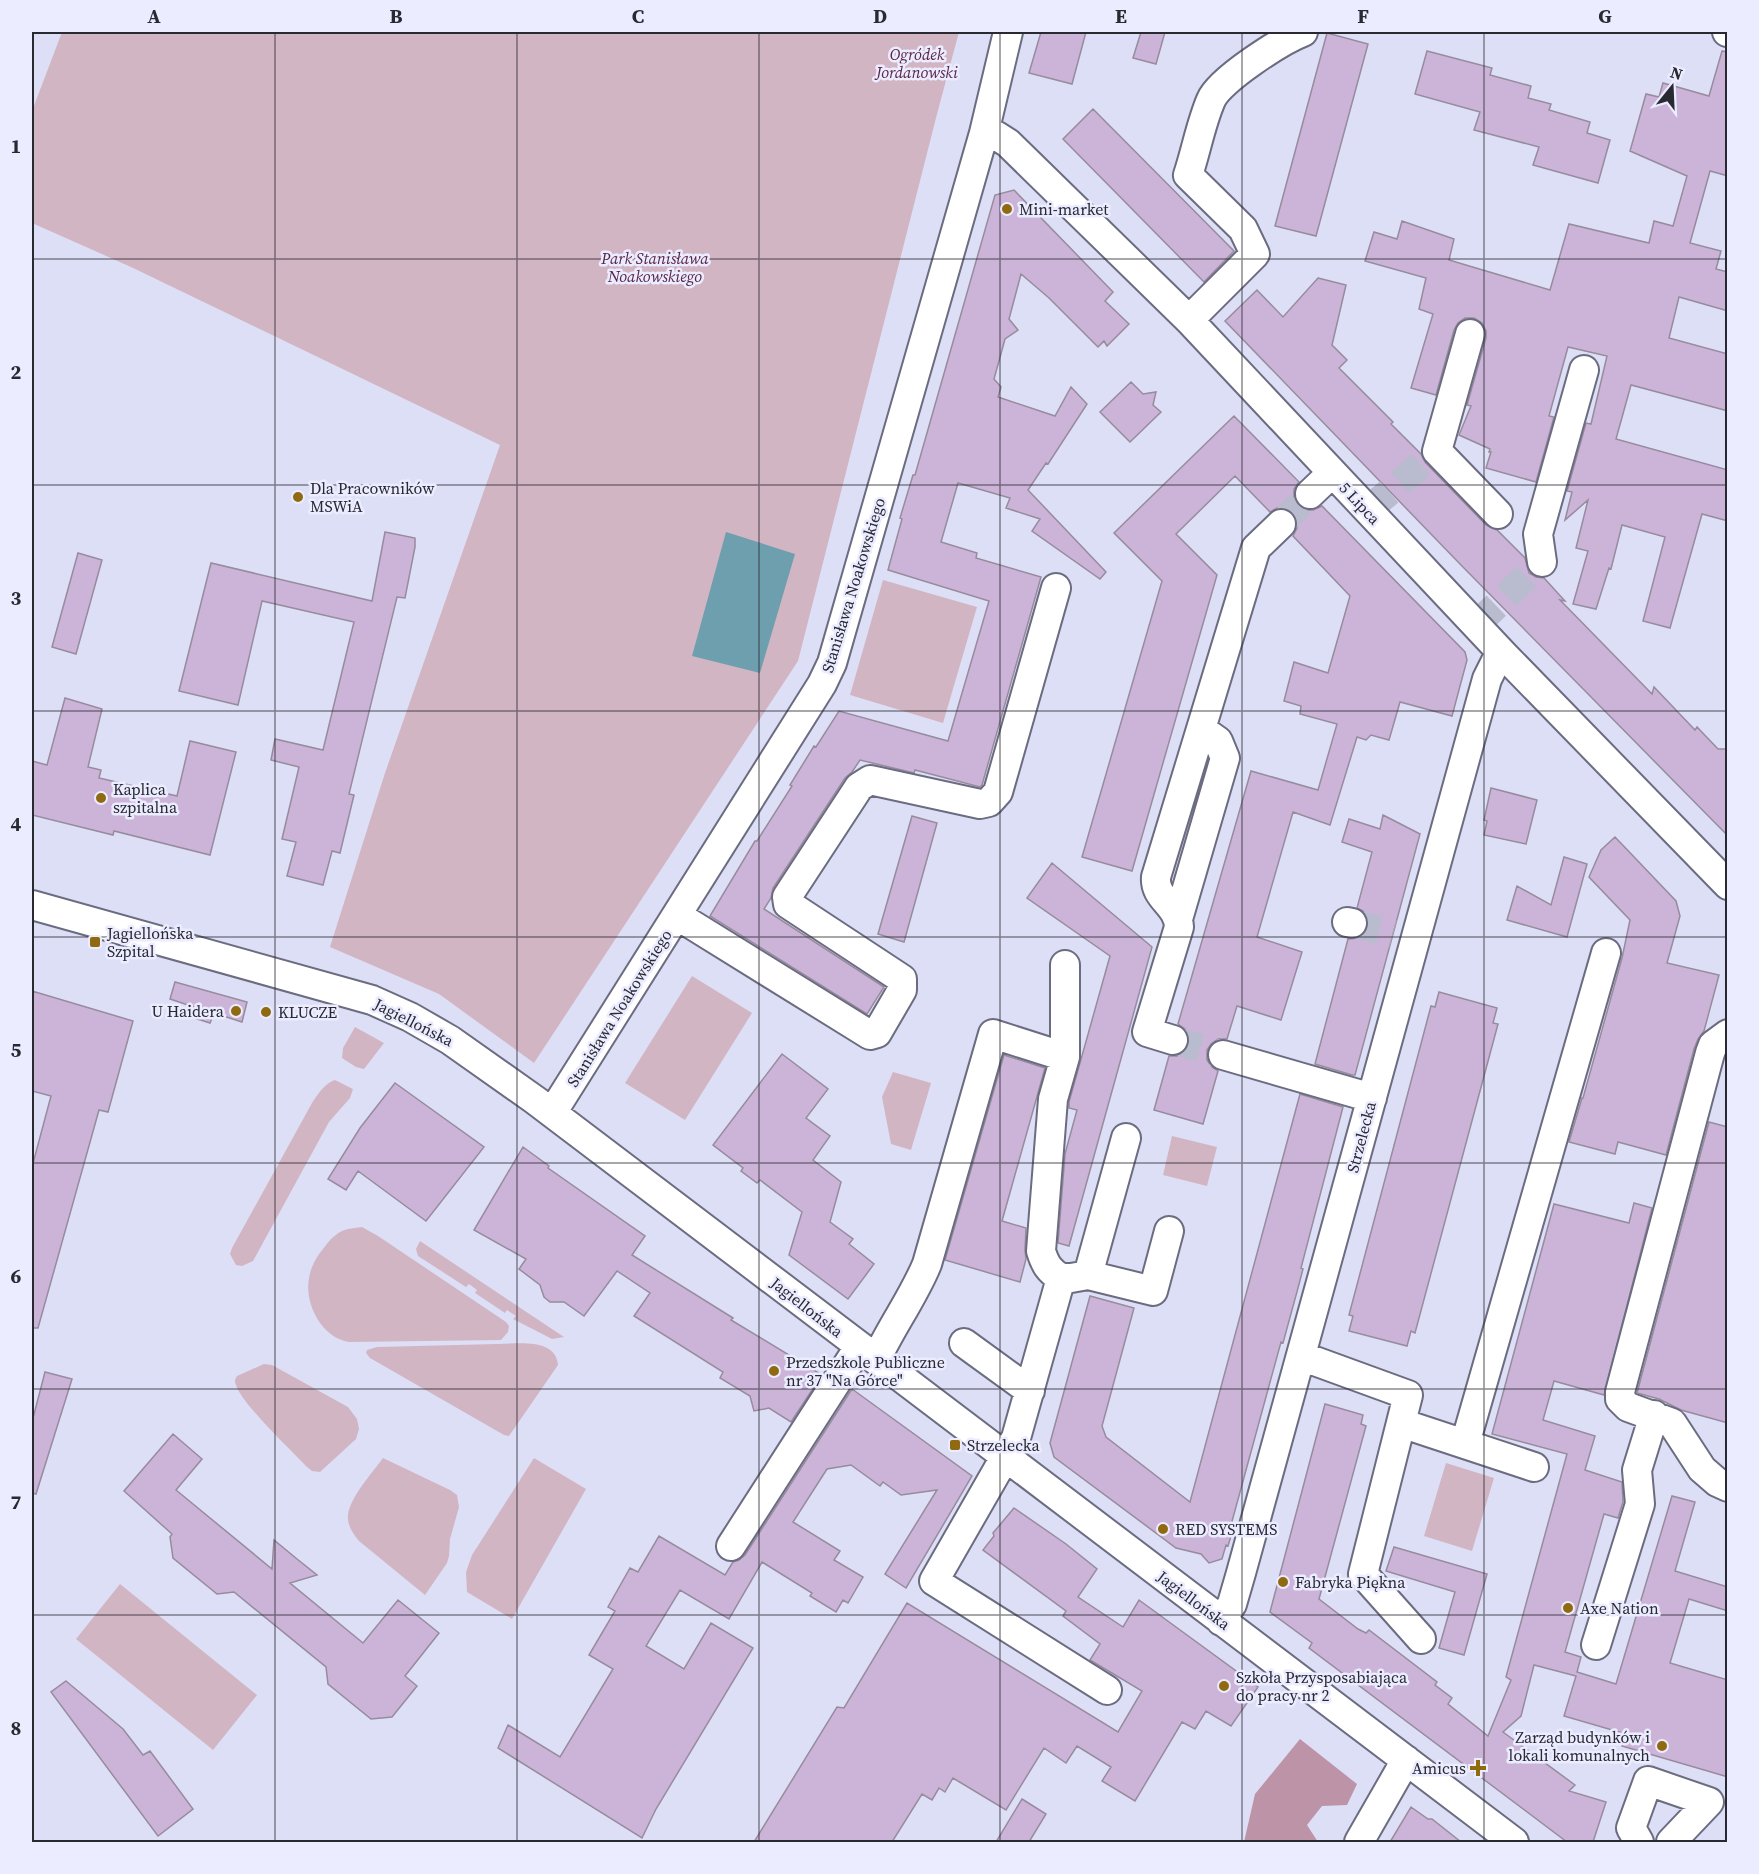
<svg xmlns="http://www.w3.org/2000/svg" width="1759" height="1874" viewBox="0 0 1759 1874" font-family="'Source Serif 4',serif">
	<rect width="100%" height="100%" fill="#dddff6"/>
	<!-- green -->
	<path fill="#d2b5c3" d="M 62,32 L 959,32 L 937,114 L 798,661 L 534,1063 L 439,994 L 330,947 L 385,773 L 500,445 L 131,267 L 32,223 L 32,111 Z
		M 883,580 L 977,607 L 943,723 L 850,695 Z
		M 692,976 L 752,1013 L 685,1120 L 625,1083 Z
		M 355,1027 L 384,1043 L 364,1069 L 356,1067 L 342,1058 L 343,1048 Z
		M 893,1072 L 931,1083 L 911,1150 L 891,1144 L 882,1097 Z
		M 335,1080 L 353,1089 L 350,1098 L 329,1122 L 253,1261 L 242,1266 L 236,1265 L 230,1254 L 232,1248 L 312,1103 C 318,1094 325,1083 335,1080 Z
		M 1172,1136 L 1217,1147 L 1207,1186 L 1163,1175 Z
		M 362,1227 L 378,1236 L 506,1322 L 509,1326 L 508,1332 L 501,1340 L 349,1342 C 322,1338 304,1304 309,1278 C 311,1265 318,1255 326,1245 C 331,1238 339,1231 348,1229 C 352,1228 357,1228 362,1227 Z
		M 420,1241 L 564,1337 L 552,1339 L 513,1319 L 516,1316 L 507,1310 L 505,1313 L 475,1293 L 477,1290 L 469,1284 L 466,1287 L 418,1256 L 416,1249 Z
		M 497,1344 C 516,1344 556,1337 558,1365 L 509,1436 L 504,1435 L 370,1358 L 366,1353 L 367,1350 L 377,1347 Z
		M 264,1364 L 272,1365 L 348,1407 L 357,1419 L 359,1429 L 356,1439 L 320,1472 L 312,1471 L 307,1467 C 291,1450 241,1403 236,1385 C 234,1380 235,1380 237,1376 Z
		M 383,1458 L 450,1490 L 457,1495 L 459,1507 L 450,1539 L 449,1556 L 447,1563 L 425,1595 L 359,1541 C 353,1534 347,1525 348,1515 C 350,1497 373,1472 383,1458 Z
		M 534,1458 L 586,1489 L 512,1619 L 467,1592 L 466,1572 L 472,1555 Z
		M 1446,1463 L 1494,1478 L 1472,1551 L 1424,1536 Z
		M 120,1584 L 257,1695 L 213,1750 L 76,1639 Z"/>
	<!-- forest -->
	<path fill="#bd93a8" d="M 1300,1739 L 1357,1784 L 1347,1805 L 1322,1806 L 1307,1825 L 1318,1842 L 1244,1842 L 1255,1794 Z"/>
	<!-- water -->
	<path fill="#6d9fae" d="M 726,532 L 795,554 L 760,673 L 692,656 Z"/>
	<!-- building -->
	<path fill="#ccb4d9" stroke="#978b9e" stroke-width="1.5" d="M 1041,32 L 1086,32 L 1072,84 L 1029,73 Z
		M 1141,32 L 1165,32 L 1156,64 L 1133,58 Z
		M 1327,33 L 1368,44 L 1316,236 L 1275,226 Z
		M 1427,51 L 1492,68 L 1490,75 L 1531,86 L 1528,98 L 1551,104 L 1549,110 L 1590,122 L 1587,133 L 1610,140 L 1598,183 L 1533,165 L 1539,147 L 1474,130 L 1480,112 L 1415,94 Z
		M 1722,51 L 1728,52 L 1728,176 L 1710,171 L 1690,243 L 1721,251 L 1716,269 L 1728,272 L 1728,311 L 1679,297 L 1669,338 L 1728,354 L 1728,411 L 1631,385 L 1616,439 L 1728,470 L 1728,521 L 1702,514 L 1670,628 L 1643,621 L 1665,537 L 1622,525 L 1611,569 L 1609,568 L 1596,609 L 1573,604 L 1588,551 L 1576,548 L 1588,500 L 1565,520 L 1572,492 L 1567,491 L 1586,423 L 1591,424 L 1607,356 L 1568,347 L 1549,416 L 1554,417 L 1536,482 L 1486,468 L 1491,452 L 1489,452 L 1490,449 L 1459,435 L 1471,406 L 1467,405 L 1486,338 L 1486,331 L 1482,323 L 1474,318 L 1465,318 L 1458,323 L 1454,330 L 1436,395 L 1411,388 L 1433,314 L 1419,309 L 1426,278 L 1365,261 L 1374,232 L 1397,239 L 1402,221 L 1454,239 L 1449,260 L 1550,290 L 1569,224 L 1649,243 L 1654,221 L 1673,226 L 1687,176 L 1630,151 L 1646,94 L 1659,97 L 1663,83 L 1709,96 Z
		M 1093,109 L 1234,251 L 1204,282 L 1063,139 Z
		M 1014,190 L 1113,292 L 1105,301 L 1129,324 L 1107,346 L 1104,341 L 1098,347 L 1049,298 L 1021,274 L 1009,319 L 1018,330 L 1005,339 L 994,379 L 1001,387 L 998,397 L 1055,416 L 1071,387 L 1087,404 L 1048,464 L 1046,463 L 1028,490 L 1106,572 L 1100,579 L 1032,531 L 1040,519 L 1006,508 L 1010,498 L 958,483 L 941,542 L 977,553 L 976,558 L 1041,577 L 982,785 L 980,787 L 915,770 L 914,773 L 860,760 L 852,772 L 845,778 L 773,888 L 771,898 L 764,909 L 884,987 L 867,1014 L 710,916 L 755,841 L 757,841 L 792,786 L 790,785 L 814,746 L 816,747 L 839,711 L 948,741 L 989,601 L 888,570 L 902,519 L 900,518 L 913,475 L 915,475 L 995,195 Z
		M 1318,278 L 1346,285 L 1332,345 L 1347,360 L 1339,368 L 1393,422 L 1391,424 L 1421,454 L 1425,462 L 1486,525 L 1497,530 L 1525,558 L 1529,573 L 1536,577 L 1544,578 L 1565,601 L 1560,600 L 1652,694 L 1654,687 L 1695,730 L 1697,727 L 1718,749 L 1728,749 L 1728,836 L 1460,564 L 1225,321 L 1257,290 L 1283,317 Z
		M 1131,382 L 1143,394 L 1156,392 L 1153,405 L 1161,412 L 1130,442 L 1100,412 Z
		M 1234,416 L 1299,482 L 1294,489 L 1294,497 L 1299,506 L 1306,510 L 1313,510 L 1322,506 L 1465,652 L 1467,660 L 1452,716 L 1400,702 L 1389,740 L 1371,735 L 1366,740 L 1357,737 L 1330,825 L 1293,812 L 1257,937 L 1302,952 L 1281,1020 L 1237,1006 L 1227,1039 L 1218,1039 L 1211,1044 L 1207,1050 L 1207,1060 L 1212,1067 L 1218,1071 L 1203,1124 L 1154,1110 L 1169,1056 L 1177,1056 L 1184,1052 L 1189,1044 L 1189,1036 L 1185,1029 L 1178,1024 L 1251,771 L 1318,790 L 1337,724 L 1300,714 L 1301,706 L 1284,701 L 1294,662 L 1328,673 L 1350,596 L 1293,536 L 1297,528 L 1297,520 L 1293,513 L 1285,508 L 1277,508 L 1270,512 L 1235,476 L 1176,534 L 1217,575 L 1132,871 L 1082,857 L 1162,581 L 1114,533 Z
		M 385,532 L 415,538 L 415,547 L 405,598 L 397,597 L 349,794 L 354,795 L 340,853 L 332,851 L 323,885 L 287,876 L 296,842 L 282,839 L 299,767 L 271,760 L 275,739 L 323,750 L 354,622 L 262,601 L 238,705 L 179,691 L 211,563 L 372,601 Z
		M 78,553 L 102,560 L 76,654 L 52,647 Z
		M 65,698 L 102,709 L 88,767 L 101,770 L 99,778 L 177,796 L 190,741 L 236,752 L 210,855 L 114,831 L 113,835 L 32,815 L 32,761 L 47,765 Z
		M 1491,788 L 1537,800 L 1526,844 L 1484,835 L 1487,821 L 1484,820 Z
		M 1383,815 L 1420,834 L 1355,1075 L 1352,1075 L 1315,1064 L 1348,939 L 1358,938 L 1365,933 L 1368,926 L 1367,917 L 1363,911 L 1357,908 L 1372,852 L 1342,842 L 1349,819 L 1380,829 Z
		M 912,816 L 937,823 L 904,942 L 878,934 Z
		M 1615,837 L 1676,901 L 1680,916 L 1667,963 L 1719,975 L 1704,1031 L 1698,1039 L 1694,1049 L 1666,1155 L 1618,1142 L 1615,1154 L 1569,1142 L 1582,1098 L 1583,1098 L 1622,958 L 1630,920 L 1589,877 L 1601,850 Z
		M 1564,857 L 1587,864 L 1567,937 L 1507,920 L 1517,886 L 1551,905 Z
		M 1052,863 L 1152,947 L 1069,1246 L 1058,1243 L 1065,1154 L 1077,1110 L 1069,1108 L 1069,1102 L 1110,956 L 1027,898 Z
		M 175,982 L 247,1002 L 242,1022 L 214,1013 L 210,1023 L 191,1017 L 194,1007 L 170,999 Z
		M 32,991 L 133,1021 L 108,1112 L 99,1110 L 38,1328 L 32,1328 L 32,1167 L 51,1096 L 32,1091 Z
		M 1439,992 L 1497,1008 L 1493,1023 L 1498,1024 L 1415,1333 L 1411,1331 L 1407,1346 L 1349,1331 L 1353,1316 L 1349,1315 L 1431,1006 L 1435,1007 Z
		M 782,1054 L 828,1089 L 806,1118 L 830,1136 L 813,1160 L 841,1182 L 830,1222 L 853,1239 L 849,1244 L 874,1264 L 848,1299 L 789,1255 L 802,1212 L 760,1180 L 757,1183 L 741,1171 L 743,1168 L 713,1145 Z
		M 1004,1055 L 1045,1068 L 1002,1221 L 1026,1228 L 1025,1250 L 1026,1259 L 1020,1282 L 945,1260 Z
		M 395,1083 L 484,1147 L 426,1221 L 358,1171 L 346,1190 L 328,1179 L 360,1128 Z
		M 1300,1094 L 1343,1107 L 1301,1268 L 1303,1269 L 1298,1288 L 1283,1343 L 1281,1342 L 1231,1525 L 1234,1526 L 1228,1546 L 1226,1545 L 1222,1559 L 1209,1563 L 1201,1554 L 1176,1548 L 1054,1457 L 1050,1443 L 1090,1296 L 1134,1308 L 1102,1426 L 1106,1437 L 1190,1502 Z
		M 1709,1122 L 1728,1127 L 1728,1423 L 1681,1410 L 1659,1399 L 1637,1393 Z
		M 523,1147 L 549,1166 L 548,1168 L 645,1236 L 632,1255 L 733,1318 L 731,1320 L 822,1375 L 791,1422 L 769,1408 L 754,1411 L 750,1396 L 720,1378 L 723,1372 L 634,1316 L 650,1293 L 617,1271 L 584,1316 L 564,1302 L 550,1302 L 544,1297 L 540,1285 L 519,1269 L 526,1259 L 474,1230 Z
		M 1634,1203 L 1652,1208 L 1604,1395 L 1554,1381 L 1543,1420 L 1595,1436 L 1585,1470 L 1622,1482 L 1623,1502 L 1618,1518 L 1604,1514 L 1565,1652 L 1581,1657 L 1577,1672 L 1616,1684 L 1672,1496 L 1695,1502 L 1675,1571 L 1728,1587 L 1728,1611 L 1689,1599 L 1670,1663 L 1728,1680 L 1728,1777 L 1622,1746 L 1626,1734 L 1564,1716 L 1576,1676 L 1534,1665 L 1521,1716 L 1503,1732 L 1575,1785 L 1569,1791 L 1606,1802 L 1593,1842 L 1567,1842 L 1309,1648 L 1312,1643 L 1270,1612 L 1325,1404 L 1363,1415 L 1361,1424 L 1366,1426 L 1319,1599 L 1358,1629 L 1366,1633 L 1369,1630 L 1437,1682 L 1435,1685 L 1452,1698 L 1448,1704 L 1488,1736 L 1511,1680 L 1506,1677 L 1567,1454 L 1492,1434 L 1554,1204 L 1629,1223 Z
		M 45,1372 L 72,1379 L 36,1494 L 32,1493 L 32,1422 Z
		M 852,1389 L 972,1476 L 906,1588 L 885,1574 L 937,1490 L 901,1495 L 883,1482 L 880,1486 L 851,1465 L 827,1469 L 793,1522 L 840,1551 L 834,1560 L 863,1577 L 848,1603 L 843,1600 L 836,1612 L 810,1596 L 812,1593 L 762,1562 L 729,1619 L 680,1590 L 646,1646 L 684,1669 L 711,1623 L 753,1648 L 656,1809 L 642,1838 L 498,1748 L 508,1725 L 560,1757 L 613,1669 L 589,1655 L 615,1611 L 608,1607 L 630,1568 L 638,1572 L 659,1536 L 725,1575 L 733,1562 L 739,1560 L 745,1555 Z
		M 173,1434 L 202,1459 L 176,1490 L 272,1569 L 274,1540 L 297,1559 L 317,1575 L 290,1583 L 363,1643 L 398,1600 L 439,1633 L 405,1676 L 417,1686 L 392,1717 L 371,1719 L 328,1684 L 326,1667 L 234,1592 L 217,1594 L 173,1558 L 170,1537 L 172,1534 L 124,1491 Z
		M 1014,1508 L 1066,1544 L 1097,1569 L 1078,1597 L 1123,1627 L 1139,1600 L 1258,1687 L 1231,1726 L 1206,1711 L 1195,1729 L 1182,1722 L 1135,1801 L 1102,1781 L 1111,1767 L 1077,1746 L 1066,1763 L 1044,1748 L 1006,1810 L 953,1778 L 945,1792 L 939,1788 L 932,1800 L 922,1794 L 892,1842 L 754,1842 L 837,1707 L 844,1708 L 907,1603 L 1118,1732 L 1142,1691 L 1090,1660 L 1100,1644 L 1063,1616 L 1066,1611 L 983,1550 L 994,1536 L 993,1533 Z
		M 1394,1547 L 1487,1574 L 1464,1655 L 1439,1648 L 1455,1592 L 1386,1571 Z
		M 66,1681 L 123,1729 L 143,1755 L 150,1751 L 193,1809 L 158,1836 L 51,1692 Z
		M 1022,1799 L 1046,1814 L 1029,1842 L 996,1842 Z
		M 1411,1807 L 1428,1819 L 1432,1819 L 1461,1842 L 1390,1842 Z"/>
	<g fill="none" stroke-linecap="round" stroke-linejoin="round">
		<!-- minor-tunnel -->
		<path stroke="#b9bbcf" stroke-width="28" stroke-dasharray="28 14" stroke-linecap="butt" d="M 1368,510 L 1437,451
			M 1281,524 L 1310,494
			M 1476,625 L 1542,562
			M 1352,923 L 1393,934
			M 1173,1040 L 1223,1055"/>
		<!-- minor casing -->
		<g stroke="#6b6c80" stroke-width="32">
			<path id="minor" d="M 1727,32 L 1728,32
				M 984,133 L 997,136 L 1008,143 L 1189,320 L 1504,655 L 1728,885
				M 1189,320 L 1255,254 L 1243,229 L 1188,175 C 1196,151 1201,123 1211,100 C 1219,80 1282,40 1303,32
				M 1470,334 L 1437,451 L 1498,514
				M 1310,494 L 1332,473
				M 1542,562 L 1538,534 L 1584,370
				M 32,905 L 372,1000 L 410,1017 L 450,1040 L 535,1100 L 1514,1842
				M 678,916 L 870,1035 L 877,1033 L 902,990 L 902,979 L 788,904 L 787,897 L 859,787 L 870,780 L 980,804 L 989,802 L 998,792 L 1056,588
				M 1178,919 L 1225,758 L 1218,741 L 1201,729
				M 1347,922 L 1352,923
				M 1728,1034 L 1713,1045 L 1710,1053 L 1620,1392 L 1620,1399 L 1628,1407 L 1672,1423 L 1702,1469 L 1717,1482 L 1728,1487
				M 1173,1040 L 1147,1032 L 1179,927 C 1178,904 1154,899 1156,877 L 1256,548 L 1281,524
				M 1223,1055 L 1372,1098
				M 552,1113 L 822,684 L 832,663 L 984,133 L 1008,32
				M 1088,1275 L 1153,1291 L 1169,1231
				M 1061,1278 C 1049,1271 1045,1264 1041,1251 L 1053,1099 L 1065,1057 L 1065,965
				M 964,1343 L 1030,1391
				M 1301,1356 L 1408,1395 L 1363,1574 L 1421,1639
				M 876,1360 C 891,1327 913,1298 927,1264 L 993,1034 L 1065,1057
				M 1401,1423 L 1534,1467
				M 1465,1444 L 1606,953
				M 731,1546 L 859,1347
				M 1221,1621 L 1232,1604 L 1241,1573 L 1487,679 L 1496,661 L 1504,655
				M 1596,1645 L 1640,1504 L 1637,1470 L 1654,1415
				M 1107,1690 L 934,1581 L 1016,1438 L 1061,1278 L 1071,1278 L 1088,1275 L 1126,1138
				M 1359,1842 L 1406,1760
				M 1639,1842 L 1631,1828 L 1648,1781 L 1709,1802 L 1671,1842"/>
		</g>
		<!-- minor -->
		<use href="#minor" stroke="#fff" stroke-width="28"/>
	</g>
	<!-- grid -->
	<path fill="none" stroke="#292932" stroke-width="1.5" stroke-opacity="0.55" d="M 275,32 L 275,1842M 517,32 L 517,1842M 759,32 L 759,1842M 1000,32 L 1000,1842M 1242,32 L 1242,1842M 1484,32 L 1484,1842M 32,259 L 1728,259M 32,485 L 1728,485M 32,711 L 1728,711M 32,937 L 1728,937M 32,1163 L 1728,1163M 32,1389 L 1728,1389M 32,1615 L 1728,1615"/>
	<!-- markers -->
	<g fill="#8f6a10" stroke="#ebecff" stroke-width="2">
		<circle cx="1007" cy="209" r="6"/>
		<circle cx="298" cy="497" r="6"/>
		<circle cx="101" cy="798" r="6"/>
		<rect x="89" y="936" width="12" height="12" rx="3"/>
		<circle cx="236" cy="1011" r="6"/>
		<circle cx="266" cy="1012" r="6"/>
		<circle cx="774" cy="1371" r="6"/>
		<rect x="949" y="1439" width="12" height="12" rx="3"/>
		<circle cx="1163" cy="1529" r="6"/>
		<circle cx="1283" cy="1582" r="6"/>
		<circle cx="1568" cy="1608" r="6"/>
		<circle cx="1224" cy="1686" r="6"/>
		<circle cx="1662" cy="1746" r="6"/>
		<path d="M1475 1759h6v6h6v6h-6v6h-6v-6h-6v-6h6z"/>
	</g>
	<g text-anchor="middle" stroke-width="5" stroke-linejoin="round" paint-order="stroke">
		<!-- park labels -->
		<g font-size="16" font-style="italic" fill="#5a2543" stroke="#ebecff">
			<text x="917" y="60">Ogródek<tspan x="917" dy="18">Jordanowski</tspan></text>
			<text x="655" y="264">Park Stanisława<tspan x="655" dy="18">Noakowskiego</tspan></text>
		</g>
		<!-- poi labels -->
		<g font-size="16" fill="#292932" stroke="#ebecff" text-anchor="start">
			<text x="1019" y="215">Mini-market</text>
			<text x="310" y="494">Dla Pracowników<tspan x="310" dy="18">MSWiA</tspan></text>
			<text x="113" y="795">Kaplica<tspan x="113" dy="18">szpitalna</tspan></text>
			<text x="107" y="939">Jagiellońska<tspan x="107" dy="18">Szpital</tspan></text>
			<text x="224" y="1017" text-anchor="end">U Haidera</text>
			<text x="278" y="1018">KLUCZE</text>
			<text x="786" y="1368">Przedszkole Publiczne<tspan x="786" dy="18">nr 37 "Na Górce"</tspan></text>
			<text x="967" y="1451">Strzelecka</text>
			<text x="1175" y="1535">RED SYSTEMS</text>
			<text x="1295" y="1588">Fabryka Piękna</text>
			<text x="1580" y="1614">Axe Nation</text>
			<text x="1236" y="1683">Szkoła Przysposabiająca<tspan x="1236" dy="18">do pracy nr 2</tspan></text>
			<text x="1650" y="1743" text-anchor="end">Zarząd budynków i<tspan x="1650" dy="18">lokali komunalnych</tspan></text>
			<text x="1466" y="1774" text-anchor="end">Amicus</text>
		</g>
		<!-- street labels -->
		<g font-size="16" fill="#292932" stroke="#ebecff">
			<text transform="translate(1360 503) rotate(47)" y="6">5 Lipca</text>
			<text transform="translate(853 585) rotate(-73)" y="6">Stanisława Noakowskiego</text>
			<text transform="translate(619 1008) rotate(-58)" y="6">Stanisława Noakowskiego</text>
			<text transform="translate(414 1022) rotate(27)" y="6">Jagiellońska</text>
			<text transform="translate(1361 1137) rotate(-75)" y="6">Strzelecka</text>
			<text transform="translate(807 1307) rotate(38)" y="6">Jagiellońska</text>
			<text transform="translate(1194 1600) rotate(37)" y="6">Jagiellońska</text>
		</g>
	</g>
	<!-- border -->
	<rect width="1759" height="1874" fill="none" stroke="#ebecff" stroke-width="66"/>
	<!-- north arrow -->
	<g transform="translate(1672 87) rotate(18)" stroke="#ebecff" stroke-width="4.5" paint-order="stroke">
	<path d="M0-4.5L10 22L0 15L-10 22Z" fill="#292932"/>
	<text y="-9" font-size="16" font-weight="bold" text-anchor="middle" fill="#292932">N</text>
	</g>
	<rect x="33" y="33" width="1693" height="1808" fill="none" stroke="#292932" stroke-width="2"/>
	<g font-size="20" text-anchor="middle" font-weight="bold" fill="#292932">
		<text x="154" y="23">A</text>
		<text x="396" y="23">B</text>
		<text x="638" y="23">C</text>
		<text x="880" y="23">D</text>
		<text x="1121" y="23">E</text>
		<text x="1363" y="23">F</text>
		<text x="1605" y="23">G</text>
		<text x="16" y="153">1</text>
		<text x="16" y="379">2</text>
		<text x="16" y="605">3</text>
		<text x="16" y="831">4</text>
		<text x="16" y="1057">5</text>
		<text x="16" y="1283">6</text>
		<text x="16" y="1509">7</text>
		<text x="16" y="1735">8</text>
	</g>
</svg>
